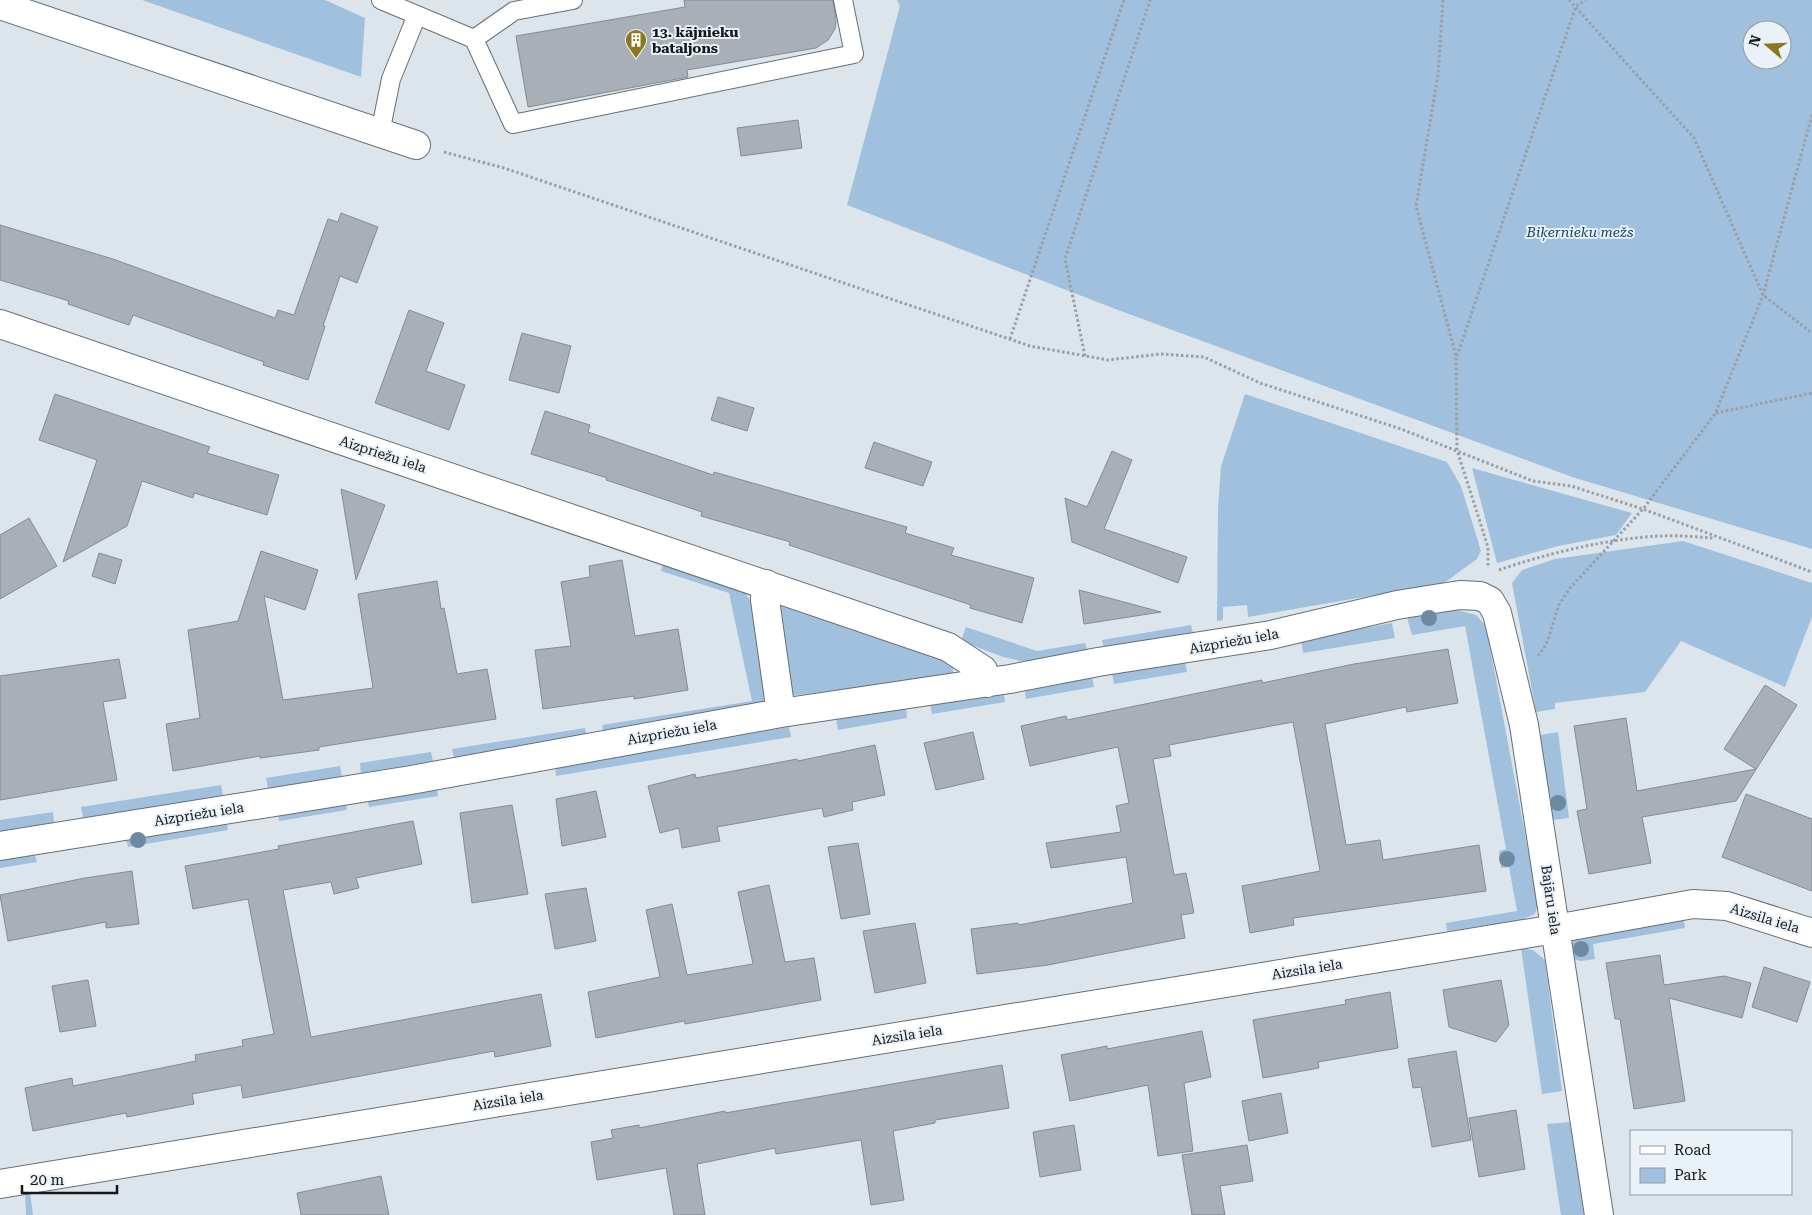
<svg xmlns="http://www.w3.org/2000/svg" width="1812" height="1215" viewBox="0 0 1812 1215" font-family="'Roboto Serif',serif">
	<rect width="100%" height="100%" fill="#dde5ec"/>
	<!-- green -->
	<path fill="#a1c0dd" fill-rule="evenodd" d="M 142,0 L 325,0 L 365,18 L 361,77 Z
		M 897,0 L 1812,0 L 1812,549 L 1572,477 L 1118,310 L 847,205 L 900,6 ZM 1752,30 L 1782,30 L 1782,60 L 1752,60 Z
		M 1245,394 L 1447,462 L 1461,486 L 1481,551 L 1477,559 L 1444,583 L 1248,617 L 1247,605 L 1223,607 L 1223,620 L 1217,621 L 1218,508 L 1221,466 Z
		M 1472,468 L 1632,513 L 1616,535 L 1558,546 L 1497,563 Z
		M 1683,541 L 1812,583 L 1812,617 L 1785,687 L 1681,641 L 1645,692 L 1555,703 L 1555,709 L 1536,712 L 1512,583 L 1522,570 L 1555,559 Z
		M 664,560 L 742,588 L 752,603 L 767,699 L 762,705 L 604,733 L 602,725 L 752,701 L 729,593 L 661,571 Z
		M 779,595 L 953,658 L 953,676 L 789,696 Z
		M 1445,607 L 1476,615 L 1486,626 L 1538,903 L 1535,914 L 1518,921 L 1447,931 L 1446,923 L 1517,911 L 1509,867 L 1501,868 L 1499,851 L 1506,849 L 1465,626 L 1412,635 L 1407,617 Z
		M 1392,623 L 1395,638 L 1303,653 L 1301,640 Z
		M 1191,625 L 1193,633 L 1104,649 L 1102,640 Z
		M 966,627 L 1037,651 L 1085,643 L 1088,653 L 1041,662 L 1021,661 L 1003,657 L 961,641 Z
		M 1185,661 L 1187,672 L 1114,684 L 1112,673 Z
		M 1092,676 L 1094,687 L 1026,699 L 1024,686 Z
		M 1004,692 L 1005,702 L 932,714 L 930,704 Z
		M 906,708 L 907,718 L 838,730 L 836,718 Z
		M 789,727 L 791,737 L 556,776 L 555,765 Z
		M 585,728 L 587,737 L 454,758 L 452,749 Z
		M 1558,732 L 1569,818 L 1552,820 L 1540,735 Z
		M 431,752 L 433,761 L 361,773 L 360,763 Z
		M 340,766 L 342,776 L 268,789 L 266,778 Z
		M 436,784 L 438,796 L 369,807 L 366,796 Z
		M 221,785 L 223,796 L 83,818 L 81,807 Z
		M 345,798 L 347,810 L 279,821 L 277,810 Z
		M 53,812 L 54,823 L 0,831 L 0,820 Z
		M 226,818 L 228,830 L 128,847 L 125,833 Z
		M 34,852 L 37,862 L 0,868 L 0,859 Z
		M 1683,916 L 1685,928 L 1593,944 L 1595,959 L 1581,961 L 1573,959 L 1571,945 L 1575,938 Z
		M 1521,948 L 1533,950 L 1545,960 L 1562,1091 L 1542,1094 Z
		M 1570,1122 L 1584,1215 L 1561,1215 L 1547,1124 Z
		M 25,1187 L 30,1192 L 33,1215 L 26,1215 Z"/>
	<!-- building -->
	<path fill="#a8afb6" stroke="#848b92" d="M 684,0 L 833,0 L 836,21 L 835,29 L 828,40 L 816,48 L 687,70 L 688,77 L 528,107 L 516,36 L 685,7 Z
		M 798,120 L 802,148 L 741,156 L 737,128 Z
		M 341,213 L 378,227 L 357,283 L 340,276 L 323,326 L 325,326 L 308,380 L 263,365 L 264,362 L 133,315 L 129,325 L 68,304 L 69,301 L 0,280 L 0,225 L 113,259 L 275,318 L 278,310 L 294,315 L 328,219 L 338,222 Z
		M 409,310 L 444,323 L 426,371 L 465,385 L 449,430 L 375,403 Z
		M 522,333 L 571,346 L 559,393 L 509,380 Z
		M 55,394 L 210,447 L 207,453 L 279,475 L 267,515 L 194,493 L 193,498 L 142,481 L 127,526 L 63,562 L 97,460 L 39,440 Z
		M 718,397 L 754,408 L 747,431 L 711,420 Z
		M 545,411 L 590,425 L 588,432 L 713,475 L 714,472 L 907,527 L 905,533 L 954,548 L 951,555 L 1034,578 L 1022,623 L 970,608 L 971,605 L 789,545 L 790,542 L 701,516 L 702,512 L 606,480 L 607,478 L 531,454 Z
		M 874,442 L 932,462 L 923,486 L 865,468 Z
		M 1112,451 L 1132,460 L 1104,529 L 1187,557 L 1178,583 L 1072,542 L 1065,498 L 1087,507 Z
		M 341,489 L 385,505 L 356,580 Z
		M 29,518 L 57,566 L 0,599 L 0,535 Z
		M 261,551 L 318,570 L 305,610 L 264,596 L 283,700 L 373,688 L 358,594 L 437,581 L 441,609 L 444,608 L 457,674 L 487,669 L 496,719 L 319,747 L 319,750 L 260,758 L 260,756 L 173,771 L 166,724 L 200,718 L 188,630 L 238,621 Z
		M 99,553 L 122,560 L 115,584 L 92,576 Z
		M 622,560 L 635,636 L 678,629 L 688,690 L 634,699 L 634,696 L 543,709 L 535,650 L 571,646 L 561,582 L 590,577 L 589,566 Z
		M 1079,590 L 1161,612 L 1084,624 Z
		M 1448,649 L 1458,703 L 1407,712 L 1406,707 L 1325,724 L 1346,845 L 1380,840 L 1383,860 L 1479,845 L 1486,891 L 1293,918 L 1294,925 L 1250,933 L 1242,886 L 1320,871 L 1293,722 L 1169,745 L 1171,756 L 1153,759 L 1174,875 L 1186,873 L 1194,913 L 1181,915 L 1185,938 L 1048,965 L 977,974 L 971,929 L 1018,923 L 1019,925 L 1133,903 L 1126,857 L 1051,868 L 1046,843 L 1121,832 L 1116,806 L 1129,803 L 1118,747 L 1030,766 L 1021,726 L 1066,716 L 1067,720 L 1262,680 L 1262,683 L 1354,664 Z
		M 119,659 L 126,698 L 103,702 L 117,780 L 0,800 L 0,676 Z
		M 1765,685 L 1797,705 L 1736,801 L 1642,817 L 1651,863 L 1589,874 L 1577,811 L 1587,809 L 1574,726 L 1626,718 L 1637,791 L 1756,769 L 1724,749 Z
		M 973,732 L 984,779 L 936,790 L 924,743 Z
		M 875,745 L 885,795 L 852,802 L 853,810 L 824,817 L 822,808 L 717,827 L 720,841 L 682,848 L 679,828 L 660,833 L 648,786 L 695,774 L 696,778 L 797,759 L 798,761 Z
		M 596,791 L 606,837 L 562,846 L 556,799 Z
		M 1746,794 L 1812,819 L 1812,891 L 1722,857 Z
		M 512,805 L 528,894 L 472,903 L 460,813 Z
		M 413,821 L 422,864 L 356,878 L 359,888 L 334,894 L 331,882 L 283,890 L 311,1037 L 541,994 L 551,1046 L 495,1057 L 494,1051 L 243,1098 L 241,1085 L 192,1094 L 194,1104 L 127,1117 L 126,1113 L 33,1131 L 25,1088 L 72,1078 L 73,1086 L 196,1061 L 195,1055 L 243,1046 L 242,1040 L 274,1034 L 248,899 L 193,909 L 185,866 L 279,849 L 278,846 Z
		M 858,843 L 870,914 L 841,919 L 828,847 Z
		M 132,871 L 139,924 L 106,928 L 106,922 L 8,941 L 0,895 L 85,878 Z
		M 769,885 L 785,962 L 814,958 L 821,1000 L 685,1024 L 684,1021 L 596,1038 L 588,992 L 660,977 L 646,910 L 672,904 L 687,975 L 753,964 L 738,892 Z
		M 586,888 L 596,941 L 555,949 L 545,894 Z
		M 915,923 L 926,983 L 875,993 L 863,931 Z
		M 1660,955 L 1664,985 L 1724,976 L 1751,983 L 1742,1018 L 1669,998 L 1685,1101 L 1634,1109 L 1620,1019 L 1615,1019 L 1606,963 Z
		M 1764,967 L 1810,982 L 1797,1022 L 1752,1007 Z
		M 88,980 L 96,1026 L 60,1032 L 52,986 Z
		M 1501,980 L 1509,1025 L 1496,1042 L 1449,1027 L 1443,990 Z
		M 1390,992 L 1398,1048 L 1318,1062 L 1319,1068 L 1263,1078 L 1253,1020 L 1346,1004 L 1345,1000 Z
		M 1202,1031 L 1211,1077 L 1184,1083 L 1193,1151 L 1158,1156 L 1148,1085 L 1070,1101 L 1061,1055 L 1107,1046 L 1107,1049 Z
		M 1456,1051 L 1471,1140 L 1432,1147 L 1421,1087 L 1413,1088 L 1408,1059 Z
		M 1002,1065 L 1009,1108 L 935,1120 L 935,1123 L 893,1131 L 904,1200 L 871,1205 L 861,1140 L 776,1154 L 775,1148 L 697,1164 L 705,1215 L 674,1215 L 666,1168 L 597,1180 L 591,1142 L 613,1138 L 611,1130 L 639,1125 L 639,1128 L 725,1111 L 725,1113 Z
		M 1281,1093 L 1288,1133 L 1249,1141 L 1242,1101 Z
		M 1516,1110 L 1525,1169 L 1479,1177 L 1469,1118 Z
		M 1074,1125 L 1081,1170 L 1040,1177 L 1033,1132 Z
		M 1247,1145 L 1253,1181 L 1220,1186 L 1225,1215 L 1192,1215 L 1182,1155 Z
		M 381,1176 L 389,1215 L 301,1215 L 297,1193 Z"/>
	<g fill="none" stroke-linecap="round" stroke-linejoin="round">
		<!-- service casing -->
		<g stroke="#686e74" stroke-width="20">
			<path id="service" d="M 381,0 L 474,39 L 513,124 L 854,54 L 843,0
				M 474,39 L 514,11 L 573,0
				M 380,133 L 391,79 L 417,15"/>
		</g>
		<!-- minor casing -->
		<g stroke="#686e74" stroke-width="30">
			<path id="minor" d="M 0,5 L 416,145
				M 0,324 L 948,647 L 983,670 L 987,683
				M 766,584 L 765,600 L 781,713
				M 0,846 L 411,780 L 781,713 L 1010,679 L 1098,662 L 1271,635 L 1397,605 L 1434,599 L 1460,595 L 1480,596 L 1490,601 L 1497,613 L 1524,725 L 1599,1215
				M 0,1184 L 1555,929 L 1693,904 L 1727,906 L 1812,933"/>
		</g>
		<!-- path -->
		<path stroke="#999fa4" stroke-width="3" stroke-dasharray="2.5 2.5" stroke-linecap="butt" d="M 1443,0 L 1438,75 L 1416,206 L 1456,356 L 1457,450 L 1488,547 L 1488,567
			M 1569,0 L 1694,138 L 1763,295 L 1812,333
			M 444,152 L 504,168 L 1030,346 L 1108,360 L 1161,354 L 1204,357 L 1260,383 L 1401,429 L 1533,481 L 1571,486 L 1643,509 L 1812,572
			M 1010,339 L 1124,0
			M 1085,356 L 1065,259 L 1150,0
			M 1457,356 L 1576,6 L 1586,0
			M 1716,413 L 1812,393
			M 1499,570 C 1545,554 1610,538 1660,536 C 1677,535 1696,537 1713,538
			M 1538,656 L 1546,645 L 1559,605 L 1570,588 L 1643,509 L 1715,414 L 1763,295 L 1812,115"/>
		<!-- service -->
		<use href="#service" stroke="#fff" stroke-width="18"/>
		<!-- minor -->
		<use href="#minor" stroke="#fff" stroke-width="28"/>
	</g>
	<!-- trees -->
	<g fill="#6e8aa1">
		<circle cx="1429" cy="618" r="8"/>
		<circle cx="1558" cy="803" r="8"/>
		<circle cx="138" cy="840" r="8"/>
		<circle cx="1507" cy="859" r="8"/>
		<circle cx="1581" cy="949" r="8"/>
	</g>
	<!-- icons -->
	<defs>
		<g id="building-pin" transform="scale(1.125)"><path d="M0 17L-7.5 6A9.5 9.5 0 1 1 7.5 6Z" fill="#8c781d" stroke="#eaf2f9"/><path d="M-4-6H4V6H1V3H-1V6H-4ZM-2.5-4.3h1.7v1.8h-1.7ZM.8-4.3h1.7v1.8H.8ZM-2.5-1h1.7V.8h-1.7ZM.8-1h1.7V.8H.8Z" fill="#fff"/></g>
	</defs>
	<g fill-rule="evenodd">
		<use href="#building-pin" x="636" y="40"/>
	</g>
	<g text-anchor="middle" stroke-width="4" stroke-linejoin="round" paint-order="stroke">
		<!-- poi labels -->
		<g font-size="14" font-weight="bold" fill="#15171a" stroke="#eaf2f9" text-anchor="start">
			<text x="652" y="37">13. kājnieku<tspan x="652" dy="16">bataljons</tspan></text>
		</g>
		<!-- park labels -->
		<g font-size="14" font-style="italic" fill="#144063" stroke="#eaf2f9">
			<text x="1580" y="237">Biķernieku mežs</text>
		</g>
		<!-- street labels -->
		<g font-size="14" fill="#15171a" stroke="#eaf2f9">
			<text transform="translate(383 454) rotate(18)" y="5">Aizpriežu iela</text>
			<text transform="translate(1234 641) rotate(-10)" y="5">Aizpriežu iela</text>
			<text transform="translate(672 732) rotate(-10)" y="5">Aizpriežu iela</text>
			<text transform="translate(199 814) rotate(-9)" y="5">Aizpriežu iela</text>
			<text transform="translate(1551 900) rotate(82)" y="5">Bajāru iela</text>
			<text transform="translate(1765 918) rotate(17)" y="5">Aizsila iela</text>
			<text transform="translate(1307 969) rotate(-9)" y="5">Aizsila iela</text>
			<text transform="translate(907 1035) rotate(-9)" y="5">Aizsila iela</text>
			<text transform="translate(508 1100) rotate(-9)" y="5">Aizsila iela</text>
		</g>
	</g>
	<!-- legend -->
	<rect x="1630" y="1130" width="162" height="65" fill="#eaf2f9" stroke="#959aa0"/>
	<rect x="1640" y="1146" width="25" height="8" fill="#ffffff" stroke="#959aa0"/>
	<text x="1674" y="1155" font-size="15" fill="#15171a">Road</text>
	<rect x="1640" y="1168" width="25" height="15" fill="#a1c0dd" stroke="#959aa0"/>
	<text x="1674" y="1180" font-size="15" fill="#15171a">Park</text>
	<!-- north arrow -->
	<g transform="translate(1767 45) rotate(289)"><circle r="24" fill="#eaf2f9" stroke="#959aa0"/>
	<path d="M0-4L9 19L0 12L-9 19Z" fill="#8c781d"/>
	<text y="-8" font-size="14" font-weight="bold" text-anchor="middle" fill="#15171a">N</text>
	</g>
	<!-- scale -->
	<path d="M22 1185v8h95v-8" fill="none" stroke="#15171a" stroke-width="2.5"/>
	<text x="30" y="1185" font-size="15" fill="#15171a" stroke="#eaf2f9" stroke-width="4" paint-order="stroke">20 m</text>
</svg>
